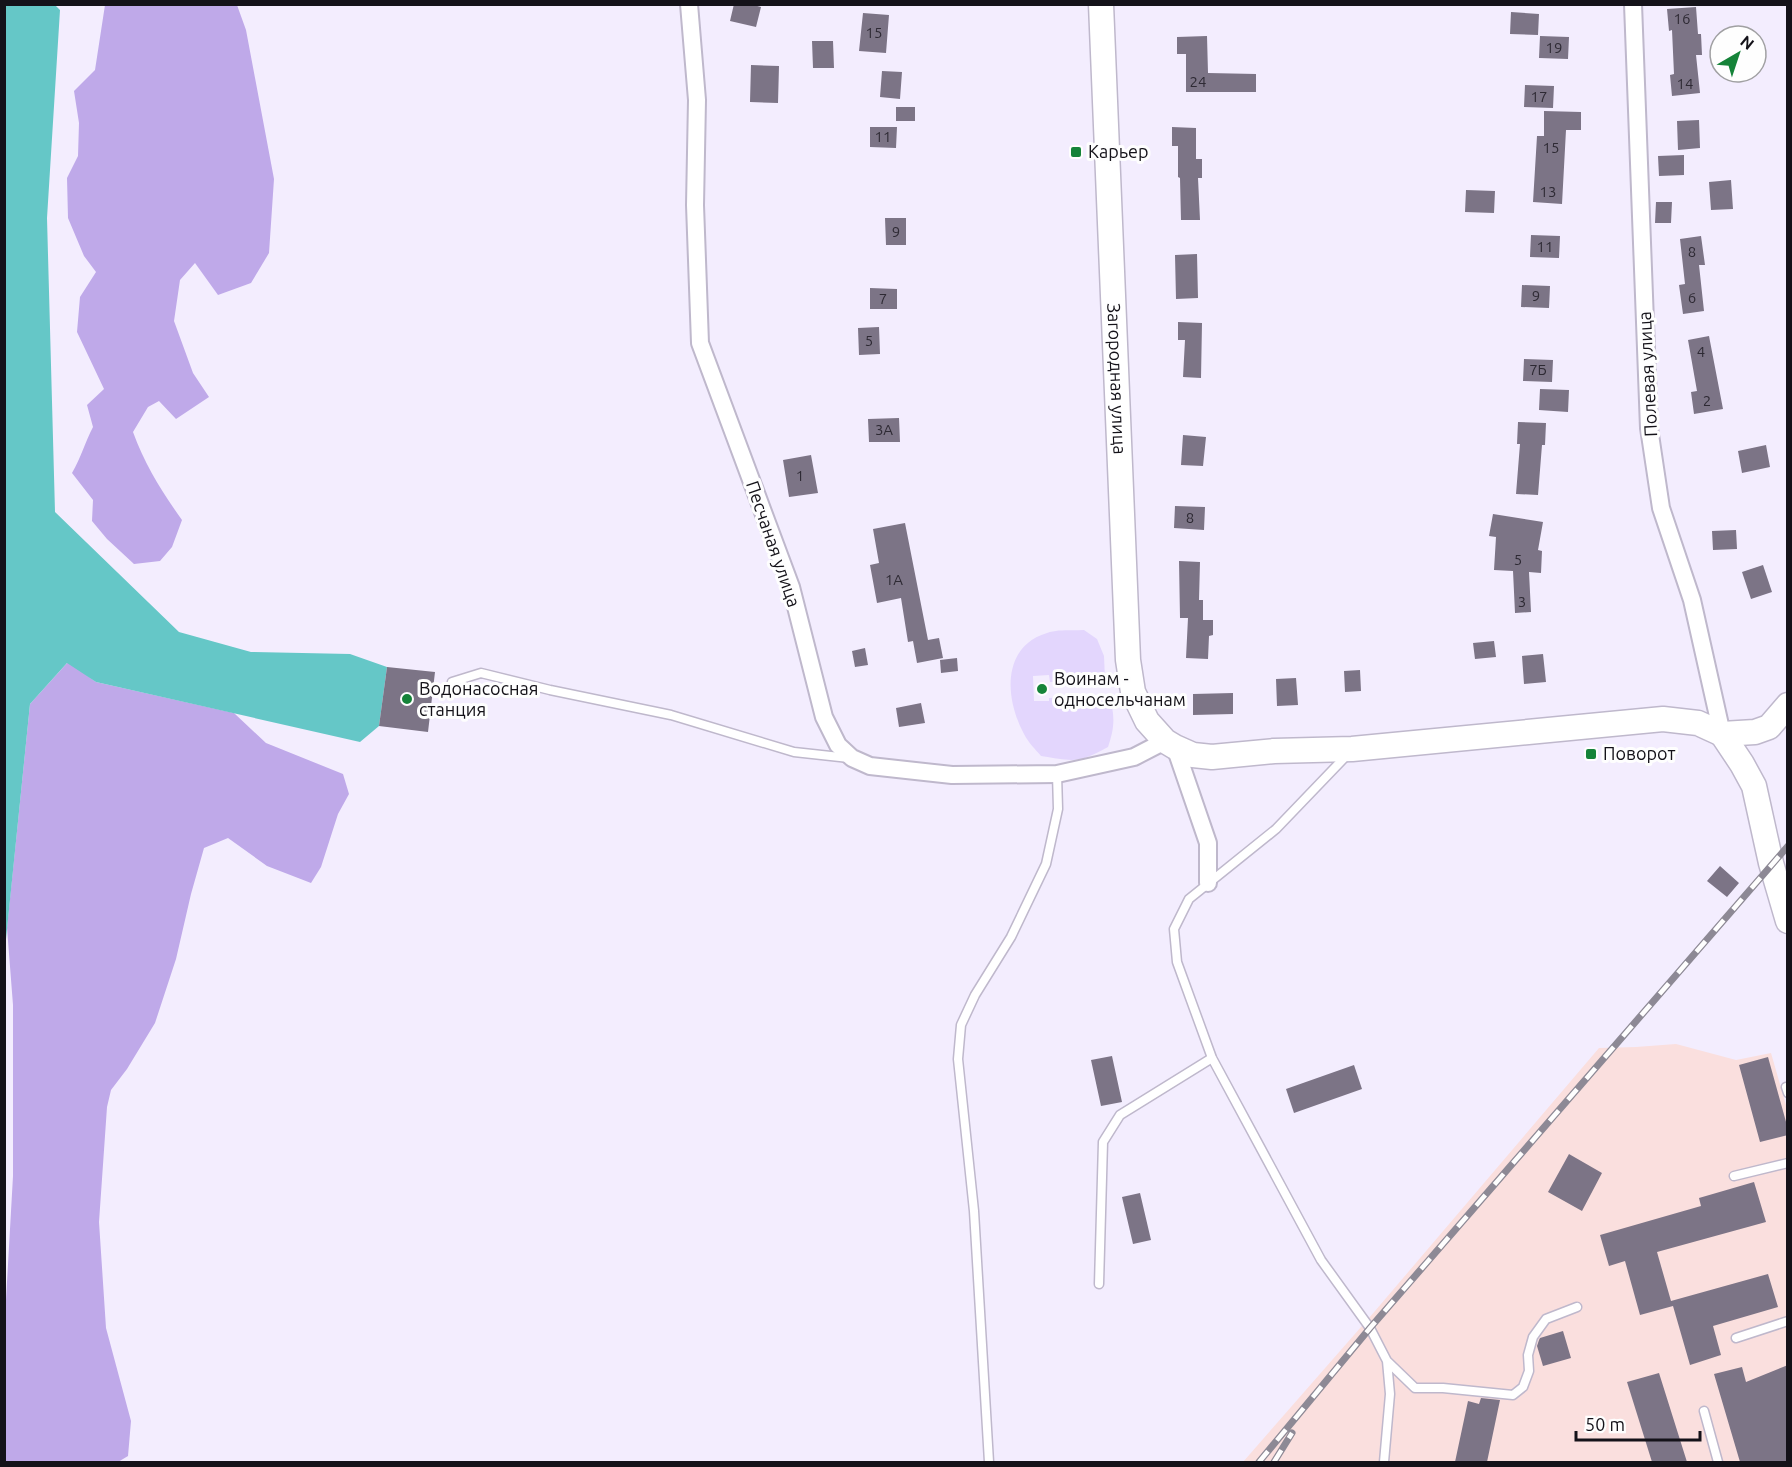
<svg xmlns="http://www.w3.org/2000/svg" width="1792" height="1467" viewBox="0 0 1792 1467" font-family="Ubuntu,sans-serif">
	<rect width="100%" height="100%" fill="#f3edfe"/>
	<!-- industrial -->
	<path fill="#fadfde" d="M 1676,1044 L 1736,1060 L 1771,1053 L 1788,1112 L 1787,1462 L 1243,1462 L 1375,1311 L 1599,1048 L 1636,1047 Z"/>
	<!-- green -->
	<path fill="#e3d6fd" d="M 1084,630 L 1097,639 L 1104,656 L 1105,679 L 1050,682 L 1049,675 L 1033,676 L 1034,701 L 1049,701 L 1049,698 L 1109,695 C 1115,715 1115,727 1108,747 C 1078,764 1073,761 1041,756 C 1035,749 1028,742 1024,734 C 1005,699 1001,647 1047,633 C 1058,629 1072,631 1084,630 Z"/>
	<!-- forest -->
	<path fill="#bfa9e9" d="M 105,5 L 237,5 L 246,30 L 274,179 L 269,253 L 251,283 L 218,295 L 195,263 L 180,280 L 174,321 L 193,373 L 209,397 L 176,419 L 159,401 L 148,407 L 133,432 C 145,465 162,492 182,520 L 172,547 L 160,561 L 134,564 L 107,539 L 92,521 L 93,500 L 72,473 C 81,458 85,442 93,427 L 87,405 L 104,389 L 77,332 L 80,297 L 96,272 L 84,256 L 68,218 L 67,178 L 78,156 L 79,123 L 74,91 L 95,70 Z
		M 68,662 L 96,682 L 234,713 L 266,743 L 343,774 L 349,794 L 338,814 L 321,867 L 311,883 L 267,866 L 228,838 L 204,848 L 191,894 L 176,959 L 155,1023 L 127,1069 L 111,1090 L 107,1107 L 99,1222 L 106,1328 L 131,1421 L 128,1456 L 118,1462 L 5,1462 L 4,1335 L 13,1176 L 13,1005 L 7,928 L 30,704 Z"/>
	<!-- water -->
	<path fill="#65c7c7" d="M 5,5 L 55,5 L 60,10 L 47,218 L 55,512 L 179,632 L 251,652 L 350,654 L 387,667 L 379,726 L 360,742 L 96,682 L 67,663 L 30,704 L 5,949 Z"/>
	<!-- building -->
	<path fill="#7c7486" d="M 734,4 L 750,4 L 761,7 L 756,27 L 730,21 Z
		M 1696,7 L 1698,34 L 1701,34 L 1702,55 L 1696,55 L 1700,93 L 1672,96 L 1670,75 L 1674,74 L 1672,30 L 1669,31 L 1667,9 Z
		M 1511,12 L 1539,14 L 1538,35 L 1510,34 Z
		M 863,13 L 889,15 L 886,53 L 859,51 Z
		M 1207,36 L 1208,73 L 1256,74 L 1256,92 L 1186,92 L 1186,54 L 1177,54 L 1177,37 Z
		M 1540,36 L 1569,37 L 1568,59 L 1539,58 Z
		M 812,41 L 833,41 L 834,68 L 813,68 Z
		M 751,65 L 779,66 L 778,103 L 750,102 Z
		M 882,71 L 902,72 L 900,99 L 880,97 Z
		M 1525,85 L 1554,86 L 1553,108 L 1524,107 Z
		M 896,107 L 915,107 L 915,121 L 896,121 Z
		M 1544,111 L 1581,112 L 1581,130 L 1566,130 L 1562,204 L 1533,202 L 1537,136 L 1544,136 Z
		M 1699,120 L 1700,148 L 1678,150 L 1677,121 Z
		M 870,127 L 897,127 L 896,148 L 870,147 Z
		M 1172,127 L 1196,128 L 1196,159 L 1202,159 L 1202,178 L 1198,178 L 1200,220 L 1181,220 L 1180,178 L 1178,177 L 1178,146 L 1172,146 Z
		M 1684,155 L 1684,175 L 1659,176 L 1658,156 Z
		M 1731,180 L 1733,209 L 1711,210 L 1709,182 Z
		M 1466,190 L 1495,191 L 1494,213 L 1465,212 Z
		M 1656,202 L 1672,202 L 1671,223 L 1655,223 Z
		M 885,218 L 906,218 L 906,245 L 886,245 Z
		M 1531,235 L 1560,236 L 1559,258 L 1530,257 Z
		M 1701,236 L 1705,265 L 1699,265 L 1704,311 L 1683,314 L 1679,285 L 1685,284 L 1680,239 Z
		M 1197,254 L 1198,298 L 1176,299 L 1175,255 Z
		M 1522,285 L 1550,286 L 1549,308 L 1521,307 Z
		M 870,288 L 897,289 L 897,309 L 870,309 Z
		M 1178,322 L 1202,323 L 1201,378 L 1183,377 L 1185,340 L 1178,340 Z
		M 879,327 L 880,354 L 859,355 L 858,328 Z
		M 1709,336 L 1723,409 L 1694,414 L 1691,392 L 1697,391 L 1688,340 Z
		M 1524,359 L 1553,360 L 1552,382 L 1523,381 Z
		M 1540,389 L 1569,390 L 1568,412 L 1539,410 Z
		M 899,418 L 900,442 L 869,442 L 868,419 Z
		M 1518,422 L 1546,423 L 1545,445 L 1542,445 L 1538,495 L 1516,494 L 1520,444 L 1517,444 Z
		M 1183,435 L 1206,437 L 1203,466 L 1181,465 Z
		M 1766,445 L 1770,467 L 1742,473 L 1738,451 Z
		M 811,455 L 818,493 L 789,497 L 783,460 Z
		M 1175,506 L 1205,507 L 1204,530 L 1174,528 Z
		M 1493,514 L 1543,522 L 1538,550 L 1542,551 L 1541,573 L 1529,572 L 1531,612 L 1515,613 L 1513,571 L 1494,570 L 1496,537 L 1489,536 Z
		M 905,523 L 928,640 L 939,638 L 943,658 L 917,663 L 913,641 L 908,642 L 901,598 L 877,603 L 870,565 L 879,563 L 873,529 Z
		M 1736,530 L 1737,549 L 1713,550 L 1712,531 Z
		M 1179,561 L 1200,562 L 1199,600 L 1203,600 L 1203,620 L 1213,620 L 1213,635 L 1209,636 L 1208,659 L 1186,658 L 1188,618 L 1180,618 Z
		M 1763,565 L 1772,592 L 1751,599 L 1742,572 Z
		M 1494,641 L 1496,657 L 1475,659 L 1473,643 Z
		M 865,648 L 868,665 L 855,667 L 852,651 Z
		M 1543,654 L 1546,682 L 1524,684 L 1522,656 Z
		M 957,658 L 958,671 L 941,673 L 940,660 Z
		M 387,667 L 435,672 L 428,732 L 379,726 Z
		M 1360,670 L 1361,691 L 1345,692 L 1344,671 Z
		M 1296,678 L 1298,705 L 1277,706 L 1276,679 Z
		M 1233,693 L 1233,714 L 1193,715 L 1193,694 Z
		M 921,703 L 925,723 L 899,727 L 896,708 Z
		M 1720,866 L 1739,883 L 1727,897 L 1707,881 Z
		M 1112,1056 L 1122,1102 L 1101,1106 L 1091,1060 Z
		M 1768,1057 L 1788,1129 L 1788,1135 L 1760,1142 L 1739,1065 Z
		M 1354,1065 L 1362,1089 L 1294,1113 L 1286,1089 Z
		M 1569,1154 L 1602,1173 L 1582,1211 L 1548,1192 Z
		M 1754,1182 L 1766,1222 L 1657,1252 L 1671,1301 L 1768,1274 L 1778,1307 L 1713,1326 L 1721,1355 L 1690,1365 L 1673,1306 L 1640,1315 L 1625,1261 L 1609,1266 L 1600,1235 L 1701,1206 L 1699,1198 Z
		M 1140,1193 L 1151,1240 L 1133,1244 L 1122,1197 Z
		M 1563,1331 L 1571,1358 L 1543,1366 L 1537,1346 L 1539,1340 L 1540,1338 Z
		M 1788,1365 L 1788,1462 L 1740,1462 L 1714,1374 L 1742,1367 L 1746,1382 Z
		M 1659,1373 L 1687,1462 L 1652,1462 L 1627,1382 Z
		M 1481,1398 L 1500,1400 L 1487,1462 L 1455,1462 L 1468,1401 L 1479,1404 Z"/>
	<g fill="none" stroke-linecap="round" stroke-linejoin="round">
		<!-- lane casing -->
		<g stroke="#bfb8cc" stroke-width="11">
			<path id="lane" d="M 452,682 L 481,673 L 550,690 L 671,715 L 794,752 L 849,758
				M 1348,754 L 1276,829 L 1189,899 L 1174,929 L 1177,962 L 1212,1058 L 1321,1260 L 1370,1328 L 1387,1361 L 1390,1394 L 1384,1462
				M 1786,1087 L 1788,1093
				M 1734,1176 L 1788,1163
				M 1099,1284 L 1103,1142 L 1120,1115 L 1212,1058
				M 1736,1338 L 1788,1321
				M 1387,1361 L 1415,1388 L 1443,1388 L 1513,1395 L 1523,1387 L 1529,1371 L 1528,1355 L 1533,1337 L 1546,1319 L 1577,1307
				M 1704,1411 L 1718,1462
				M 989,1462 L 974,1211 L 958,1059 L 961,1025 L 975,995 L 1011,937 L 1046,864 L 1058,809 L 1057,774"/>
		</g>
		<!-- street casing -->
		<g stroke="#bfb8cc" stroke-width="20">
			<path id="street" d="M 689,4 L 697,100 L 695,205 L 700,343 L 791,587 L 824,717 L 838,745 L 852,758 L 870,766 L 952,775 L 1057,774 L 1134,757 L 1165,741
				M 1633,4 L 1649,428 L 1661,508 L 1692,600 L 1722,734
				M 1175,747 L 1208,843 L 1208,883"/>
		</g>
		<!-- secondary casing -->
		<g stroke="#bfb8cc" stroke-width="27">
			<g id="secondary">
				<path id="s1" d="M 1101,4 L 1128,660 L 1133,692 L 1147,721 L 1165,741 L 1175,747 L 1193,755 L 1212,757 L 1274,751 L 1352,749 L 1663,719 L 1698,723 L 1722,734 L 1755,732 L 1769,727 L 1788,705"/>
				<path d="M 1722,734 L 1742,764 L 1754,786 L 1771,863 L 1788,921"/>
			</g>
		</g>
		<!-- lane -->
		<use href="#lane" stroke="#fff" stroke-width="8"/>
		<!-- street -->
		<use href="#street" stroke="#fff" stroke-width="16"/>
		<!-- secondary -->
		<use href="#secondary" stroke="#fff" stroke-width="24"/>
		<!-- rail casing -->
		<g stroke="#8d8995" stroke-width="7">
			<path id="rail" d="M 1259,1462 L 1370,1328 L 1788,846
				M 1274,1462 L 1292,1433"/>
		</g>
		<!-- rail -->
		<use href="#rail" stroke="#fefefe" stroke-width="4.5" stroke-dasharray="14" stroke-linecap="butt"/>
	</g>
	<!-- markers -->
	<g fill="#158339" stroke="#fefefe" stroke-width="2">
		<rect x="1070" y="146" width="12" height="12" rx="3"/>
		<circle cx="1042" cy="689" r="6"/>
		<circle cx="407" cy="699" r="6"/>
		<rect x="1585" y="748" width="12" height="12" rx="3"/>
	</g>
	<g text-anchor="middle" stroke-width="6" stroke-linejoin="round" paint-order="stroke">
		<!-- number labels -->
		<g font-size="15" fill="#2e2a34">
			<text x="1682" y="24">16</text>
			<text x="874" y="38">15</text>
			<text x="1554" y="53">19</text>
			<text x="1198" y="87">24</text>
			<text x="1685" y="89">14</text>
			<text x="1539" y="102">17</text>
			<text x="883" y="142">11</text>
			<text x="1551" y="153">15</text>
			<text x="1548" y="197">13</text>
			<text x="896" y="237">9</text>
			<text x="1545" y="252">11</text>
			<text x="1692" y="257">8</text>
			<text x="1536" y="301">9</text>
			<text x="1692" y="303">6</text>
			<text x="883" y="304">7</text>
			<text x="869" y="346">5</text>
			<text x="1701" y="357">4</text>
			<text x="1538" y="375">7Б</text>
			<text x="1707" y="406">2</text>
			<text x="884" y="435">3А</text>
			<text x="800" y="481">1</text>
			<text x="1190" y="523">8</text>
			<text x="1518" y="565">5</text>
			<text x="894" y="585">1А</text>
			<text x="1522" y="607">3</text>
		</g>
		<!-- poi labels -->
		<g font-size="18" fill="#141219" stroke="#fefefe" text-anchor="start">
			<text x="1088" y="158">Карьер</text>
			<text x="1054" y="685">Воинам -<tspan x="1054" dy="21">односельчанам</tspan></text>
			<text x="419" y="695">Водонасосная<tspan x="419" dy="21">станция</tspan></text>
			<text x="1603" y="760">Поворот</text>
		</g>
		<!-- street labels -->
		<g font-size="18" fill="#141219" stroke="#fefefe">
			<text transform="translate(1648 374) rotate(-93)" y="6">Полевая улица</text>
			<text dy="6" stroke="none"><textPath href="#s1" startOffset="375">Загородная улица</textPath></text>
			<text transform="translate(773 544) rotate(71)" y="6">Песчаная улица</text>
		</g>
	</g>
	<!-- border -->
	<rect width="1792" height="1467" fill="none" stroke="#141219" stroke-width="12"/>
	<!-- north arrow -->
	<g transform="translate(1738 54) rotate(39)"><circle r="28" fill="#fefefe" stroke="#a0a0a2" stroke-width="1.5"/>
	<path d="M0-4.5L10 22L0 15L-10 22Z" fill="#158339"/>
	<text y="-9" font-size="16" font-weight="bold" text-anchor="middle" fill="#141219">N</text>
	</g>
	<!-- scale -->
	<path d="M1576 1431v9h124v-9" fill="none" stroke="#141219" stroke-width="3"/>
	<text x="1585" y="1431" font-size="18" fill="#141219" stroke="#fefefe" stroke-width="4.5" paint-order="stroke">50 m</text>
</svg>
